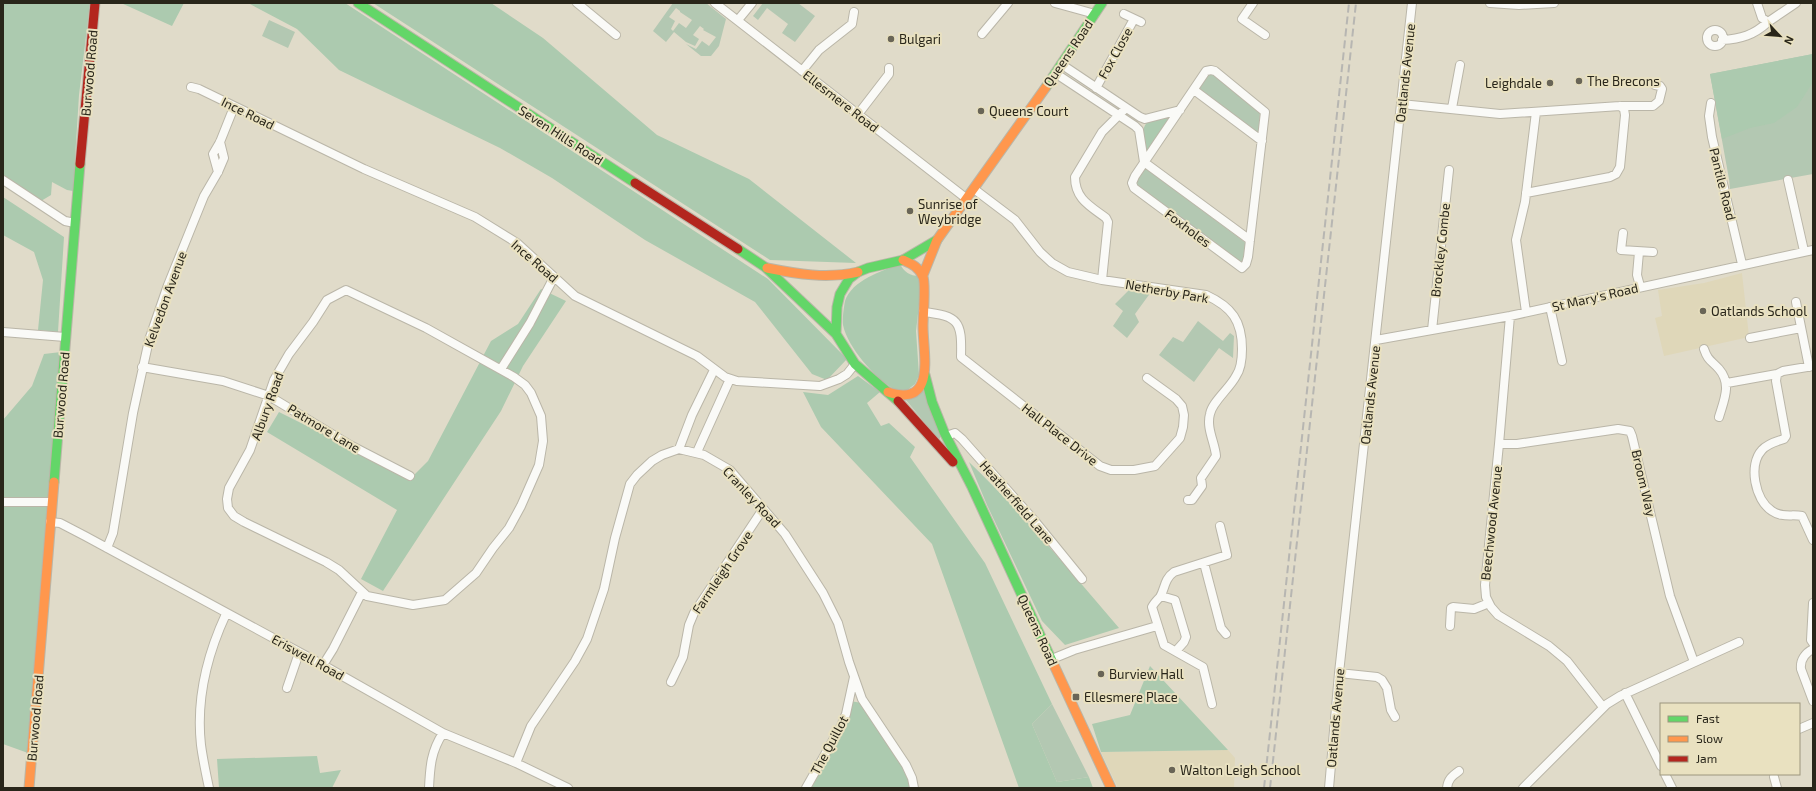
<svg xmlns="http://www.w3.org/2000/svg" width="1816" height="791" viewBox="0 0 1816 791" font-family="'Exo 2',sans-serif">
	<rect width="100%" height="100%" fill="#e0dbc9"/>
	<!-- built -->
	<path fill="#dfd7b9" d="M 1742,273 L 1749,337 L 1664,356 L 1655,318 L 1662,316 L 1658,290 L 1704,283 Z
		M 1228,750 L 1235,758 L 1234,788 L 1118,788 L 1101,752 Z"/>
	<!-- green -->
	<path fill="#b3c8b2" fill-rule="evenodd" d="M 673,3 L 706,3 L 726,19 L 719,46 L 711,56 L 701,56 L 686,44 L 696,49 L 702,41 L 709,46 L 716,37 L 703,30 L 704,29 L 700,26 L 693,35 L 699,39 L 695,46 L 686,42 L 674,32 L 666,42 L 653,31 ZM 676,8 L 680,11 L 680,12 L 692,20 L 686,28 L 679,23 L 673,31 L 671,29 L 675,21 L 669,17 Z
		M 763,3 L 798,3 L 815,16 L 795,42 L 782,33 L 788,24 L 767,8 L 758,20 L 753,16 Z
		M 269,20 L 295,32 L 288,48 L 262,36 Z
		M 1813,54 L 1813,174 L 1730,189 L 1729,179 L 1710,74 Z
		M 1207,74 L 1213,74 L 1260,111 L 1259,135 L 1198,89 Z
		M 1145,168 L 1246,243 L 1244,263 L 1242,264 L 1137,191 L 1135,180 Z
		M 1133,289 L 1151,292 L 1135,314 L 1139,322 L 1127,338 L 1113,326 L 1123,311 L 1115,304 L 1129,290 Z
		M 1198,321 L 1223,341 L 1230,333 L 1234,336 L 1233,358 L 1219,348 L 1194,382 L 1159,355 L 1173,337 L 1183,342 Z
		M 923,390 L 942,433 L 939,440 L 906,400 Z
		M 1052,704 L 1089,777 L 1057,782 L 1032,724 Z"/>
	<!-- forest -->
	<path fill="#accaaf" d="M 3,3 L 90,3 L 79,95 L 73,191 L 67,190 L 52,182 L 51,195 L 41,201 L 3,175 Z
		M 121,3 L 184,3 L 172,26 Z
		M 248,3 L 345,3 L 768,279 L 847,359 L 827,380 L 812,374 L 755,302 L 645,240 L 552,178 L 500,148 L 339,70 L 297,29 Z
		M 373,3 L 491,3 L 543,38 L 657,135 L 749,179 L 856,263 L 770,260 Z
		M 1813,54 L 1813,82 L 1797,107 L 1774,123 L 1750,128 L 1722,139 L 1710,74 Z
		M 1169,117 L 1170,118 L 1146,154 C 1143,141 1139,134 1147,122 Z
		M 3,197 L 64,237 L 58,332 L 38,330 L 43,280 L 34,252 L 3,235 Z
		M 900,264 C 904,272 910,276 919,276 L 920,296 L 916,331 L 919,375 L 915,384 L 906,391 C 902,391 897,391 894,389 C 875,378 848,348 843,325 C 842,320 844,307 845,301 C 852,280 882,271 900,264 Z
		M 541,289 L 566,301 L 523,366 L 501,411 L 383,591 L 361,579 L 397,510 L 267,432 L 279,412 L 411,478 L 428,461 L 491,341 L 518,324 Z
		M 61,352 L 28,753 L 3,744 L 3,420 L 32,386 L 44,354 Z
		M 858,376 L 880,392 L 867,403 L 881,426 L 889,423 L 915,447 L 910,457 L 985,563 L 1052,704 L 1032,724 L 1057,782 L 1089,777 L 1093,788 L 1019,788 L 932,544 L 821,427 L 803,392 L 828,395 Z
		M 969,462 C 1023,514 1070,571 1119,628 L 1065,645 L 1042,621 L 987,505 Z
		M 1150,666 L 1228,750 L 1101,752 L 1092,724 L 1130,715 Z
		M 850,701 L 862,703 C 868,714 874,725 881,735 C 892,752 910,767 911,788 L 808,788 Z
		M 317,756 L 320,773 L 341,770 L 332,788 L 219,788 L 217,759 Z"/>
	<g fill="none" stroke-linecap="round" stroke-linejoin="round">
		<!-- street casing -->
		<g stroke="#bab6a8" stroke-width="10">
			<path id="street" d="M 577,3 L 616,35
				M 715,3 L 967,199
				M 1055,3 L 1095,14
				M 1253,3 L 1242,19 L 1265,35
				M 1490,3 L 1519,5 L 1554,3
				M 1757,3 L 1762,18 L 1768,22 L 1796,3
				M 1124,14 L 1141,22
				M 738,20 L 752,3
				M1707 38a8 8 0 1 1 16 0a8 8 0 1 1-16 0Z
				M 982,34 L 1008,3
				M 1722,40 C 1741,39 1754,35 1768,22
				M 1061,64 L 1140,117 L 1145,119 L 1180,110
				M 1211,70 L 1215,71 L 1265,112 L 1248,257 L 1246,264 L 1242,268 L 1134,188 L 1132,183 L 1135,176 L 1206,71 Z
				M 802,71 L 819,50 L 852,24 L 854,12
				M 1055,73 L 1135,126 L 1139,130 L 1144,162 L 1250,240
				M 191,87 L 199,89 L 364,169 L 475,217 L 517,243 L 575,296 L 697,356 L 725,377 L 737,381 L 820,386 L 839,379 L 847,374 L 855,364
				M 1096,88 L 1134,19
				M 1194,90 L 1262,141
				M 1711,103 L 1709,116 L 1712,137 L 1742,264
				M 1401,104 L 1500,114 L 1620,106 L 1653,106 L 1659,101 L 1662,89 L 1660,86 L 1655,85
				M 1452,108 L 1460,65
				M 859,113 L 889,74 L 889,68
				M 218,172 L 213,154 L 220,142 L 234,107
				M 3,180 L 65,221 L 75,223
				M 1788,180 L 1804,251
				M 974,189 L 1015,220 L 1040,252 L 1052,263 L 1068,272 L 1102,280 L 1206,295 C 1232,307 1242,321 1242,349 C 1242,358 1241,369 1236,376 C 1230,388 1212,402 1210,414 C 1206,428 1215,443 1216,456 L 1201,478 L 1202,486 L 1192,500 L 1188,500
				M 1526,193 L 1610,177 L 1616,174 L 1620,167 L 1625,115 L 1624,109 L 1620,106
				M 1623,233 L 1621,250 L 1653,252
				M 1639,252 L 1637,275 L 1640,286
				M 1102,280 L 1108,222 L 1106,218 C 1090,206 1075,199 1075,177 L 1102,132 L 1126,108
				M 346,290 L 426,328 L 514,377 L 525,385 L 531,393 L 541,416 L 543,441 L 539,465 L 521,506 L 509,528 L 493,548 L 476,573 L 445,600 L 413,605 L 367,596 L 339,570 L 326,562 L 244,522 L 234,516 L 228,508 L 227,499 L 229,488 L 250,450 L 274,380 L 289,354 L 313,322 L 327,300 Z
				M 1796,302 L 1809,367
				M 1550,307 L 1562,361
				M 923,312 C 959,316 962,321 961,357 L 1100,466 L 1111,470 L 1134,470 L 1155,466 L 1180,438 L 1183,427 L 1184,415 L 1182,406 L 1176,399 L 1147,378
				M 1526,312 L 1516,240 L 1525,202 L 1536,112
				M 1510,316 L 1499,444 L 1485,585 L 1486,597 L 1491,607 L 1498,615 L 1549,646 L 1567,661 L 1603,707
				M 1432,330 L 1449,170
				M 3,332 L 65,337
				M 1750,338 L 1801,328
				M 1376,340 L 1510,316 L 1813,250
				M 1704,349 C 1708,361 1711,360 1719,369 C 1732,384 1724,400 1719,417
				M 1813,366 L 1783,371 L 1777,374 L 1776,381 L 1786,436 L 1784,439 C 1777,441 1767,444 1762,450 C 1748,465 1755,500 1772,511 C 1782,518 1792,514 1802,516 L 1813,540
				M 142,367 L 223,381 L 269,396 L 350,445 L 410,476
				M 501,369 L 530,323 L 554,277
				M 1727,383 L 1777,374
				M 946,436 L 955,433 L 962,439 L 1034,520 L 1082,579
				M 1499,444 L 1517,444 L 1618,429 L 1630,431 L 1632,436 L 1670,596 L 1694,662
				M 679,449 L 692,415 L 714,370
				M 697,452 L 730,379
				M 3,502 L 52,502
				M 50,522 L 60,523 L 85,536 L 323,665 L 443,733 L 516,763 L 568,788
				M 107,548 L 113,533 L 133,413 L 149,340 L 168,285 L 204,196 L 218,172 L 224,158 L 220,142
				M 1204,563 L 1221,628 L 1226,634
				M 1161,596 L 1175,600 L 1186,637 L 1184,642 L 1176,651
				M 1813,603 L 1811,640 L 1813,643
				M 1450,626 L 1451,608 L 1453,607 L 1474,609 L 1489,603
				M 1813,649 C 1805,653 1800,660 1801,669 L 1813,701
				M 1052,659 L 1074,650 L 1157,626
				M 323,665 L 333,649 L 362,592
				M 1339,673 L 1377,677 L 1382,680 L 1387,688 L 1391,710 L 1395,717
				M 671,682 L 683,657 L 689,625 L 694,613 L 763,509
				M 287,688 L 299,653
				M 1625,693 L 1661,766
				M 1212,704 L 1203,667 L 1164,645 L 1152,607 C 1154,603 1157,600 1160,597 C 1165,589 1164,579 1174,572 L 1227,555 L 1220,526
				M 1799,729 L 1813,723
				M 516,763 L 531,726 L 575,661 L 587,639 L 604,589 L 615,538 L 630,484 L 637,475 L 652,461 L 662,455 L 679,449 L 704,455 L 730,470 L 785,534 L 823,593 L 838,623 L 849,662 L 862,699 L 906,765 L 912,778 L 914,788
				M 1665,774 L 1672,788
				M 1774,777 L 1777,788
				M 209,788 C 206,774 203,760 201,745 C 196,700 207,655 226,614
				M 429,788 C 430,767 431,751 443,733
				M 806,788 L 841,726 L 846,714 L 854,677
				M 1329,788 L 1339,673 L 1412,3
				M 1447,788 C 1448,779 1452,776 1459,771
				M 1523,788 L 1607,704 L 1620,696 L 1739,642"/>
		</g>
		<!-- fast casing -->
		<g stroke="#bab6a8" stroke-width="11">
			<path id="fast" d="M 358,3 L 635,183
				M 1046,87 L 1102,3
				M 738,249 L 765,267 L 836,334
				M 925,375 L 932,402 L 944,432 L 972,487 L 1053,663
				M 898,401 L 855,364 L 836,334 L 837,307 L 840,294 L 849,279 L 858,272 L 868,268 L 903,260 L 937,240
				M 54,482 L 80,164"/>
		</g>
		<!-- slow casing -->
		<g stroke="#bab6a8" stroke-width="11">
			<path id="slow" d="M 767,268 C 797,274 827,279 858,272
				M 923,275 L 937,240 L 1046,87
				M 888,392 C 937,408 923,354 923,326 C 923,316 926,284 923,277 C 919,267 912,264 903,260
				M 1053,663 L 1111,788
				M 29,788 L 54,482"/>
		</g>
		<!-- jam casing -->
		<g stroke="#bab6a8" stroke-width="11">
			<path id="jam" d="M 80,164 L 95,3
				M 635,183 L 738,249
				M 898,401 L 953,462"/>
		</g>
		<!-- street -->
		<use href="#street" stroke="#fafaf7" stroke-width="8"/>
		<!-- fast -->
		<use href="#fast" stroke="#63d668" stroke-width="9"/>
		<!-- slow -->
		<use href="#slow" stroke="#ff974d" stroke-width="9"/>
		<!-- jam -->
		<use href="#jam" stroke="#b3261e" stroke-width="9"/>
		<!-- rail -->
		<path stroke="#b7b6b2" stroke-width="2" stroke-dasharray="8 4" stroke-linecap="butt" d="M 1264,788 L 1349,3
			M 1270,788 L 1356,3"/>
	</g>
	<!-- markers -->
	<g fill="#696557" stroke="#e9e1c0" stroke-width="1.5">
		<circle cx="891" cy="39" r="4"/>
		<circle cx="1579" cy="81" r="4"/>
		<circle cx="1550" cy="83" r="4"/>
		<circle cx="981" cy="111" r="4"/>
		<circle cx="910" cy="211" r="4"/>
		<circle cx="1703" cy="311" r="4"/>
		<circle cx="1101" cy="674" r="4"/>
		<rect x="1072" y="693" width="8" height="8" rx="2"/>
		<circle cx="1172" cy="770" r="4"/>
	</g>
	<g text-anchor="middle" stroke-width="4" stroke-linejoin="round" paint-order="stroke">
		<!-- poi labels -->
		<g font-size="13" fill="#29261a" stroke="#e9e1c0" text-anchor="start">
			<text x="899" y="44">Bulgari</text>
			<text x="1587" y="86">The Brecons</text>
			<text x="1542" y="88" text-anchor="end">Leighdale</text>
			<text x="989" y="116">Queens Court</text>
			<text x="918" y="209">Sunrise of<tspan x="918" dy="15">Weybridge</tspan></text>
			<text x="1711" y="316">Oatlands School</text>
			<text x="1109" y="679">Burview Hall</text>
			<text x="1084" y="702">Ellesmere Place</text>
			<text x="1180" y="775">Walton Leigh School</text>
		</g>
		<!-- street labels -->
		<g font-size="13" fill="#29261a" stroke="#e9e1c0">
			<text transform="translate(1068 53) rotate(-56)" y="5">Queens Road</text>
			<text transform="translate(1115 53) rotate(-61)" y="5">Fox Close</text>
			<text transform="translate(89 73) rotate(-85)" y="5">Burwood Road</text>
			<text transform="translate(1405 73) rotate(-84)" y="5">Oatlands Avenue</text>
			<text transform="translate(841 101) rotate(38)" y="5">Ellesmere Road</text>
			<text transform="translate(248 113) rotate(26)" y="5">Ince Road</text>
			<text transform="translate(561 135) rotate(33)" y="5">Seven Hills Road</text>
			<text transform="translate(1723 184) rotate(76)" y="5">Pantile Road</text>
			<text transform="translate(1188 228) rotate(37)" y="5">Foxholes</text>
			<text transform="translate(1440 250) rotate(-84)" y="5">Brockley Combe</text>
			<text transform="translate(535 261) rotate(41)" y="5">Ince Road</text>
			<text transform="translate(1167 291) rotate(10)" y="5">Netherby Park</text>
			<text transform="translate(1595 297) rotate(-13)" y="5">St Mary's Road</text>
			<text transform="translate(165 299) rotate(-70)" y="5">Kelvedon Avenue</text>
			<text transform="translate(61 395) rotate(-85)" y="5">Burwood Road</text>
			<text transform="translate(1370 395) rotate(-84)" y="5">Oatlands Avenue</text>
			<text transform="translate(267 406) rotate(-70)" y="5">Albury Road</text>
			<text transform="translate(324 428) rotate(31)" y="5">Patmore Lane</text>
			<text transform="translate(1060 434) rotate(38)" y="5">Hall Place Drive</text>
			<text transform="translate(1644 483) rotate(77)" y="5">Broom Way</text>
			<text transform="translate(752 497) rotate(47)" y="5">Cranley Road</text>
			<text transform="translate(1017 502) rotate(49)" y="5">Heatherfield Lane</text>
			<text transform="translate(1491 523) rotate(-84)" y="5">Beechwood Avenue</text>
			<text transform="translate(722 572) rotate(-56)" y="5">Farmleigh Grove</text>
			<text transform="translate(1038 630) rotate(65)" y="5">Queens Road</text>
			<text transform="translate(308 657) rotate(29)" y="5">Eriswell Road</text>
			<text transform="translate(35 718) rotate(-85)" y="5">Burwood Road</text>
			<text transform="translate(1335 718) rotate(-85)" y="5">Oatlands Avenue</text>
			<text transform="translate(829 745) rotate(-62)" y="5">The Quillot</text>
		</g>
	</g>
	<!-- border -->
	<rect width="1816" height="791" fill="none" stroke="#29261a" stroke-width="8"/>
	<!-- legend -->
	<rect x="1660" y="703" width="140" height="72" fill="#e9e1c0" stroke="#9c967e"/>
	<rect x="1668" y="716" width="20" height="6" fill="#63d668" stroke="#9c967e"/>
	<text x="1696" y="723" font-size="12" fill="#29261a">Fast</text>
	<rect x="1668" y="736" width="20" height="6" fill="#ff974d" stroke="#9c967e"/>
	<text x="1696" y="743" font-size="12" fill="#29261a">Slow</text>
	<rect x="1668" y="756" width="20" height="6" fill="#b3261e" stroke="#9c967e"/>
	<text x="1696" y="763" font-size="12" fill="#29261a">Jam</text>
	<!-- north arrow -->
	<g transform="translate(1780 36) rotate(116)" stroke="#e9e1c0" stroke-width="3" paint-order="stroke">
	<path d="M0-3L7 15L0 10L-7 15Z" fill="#29261a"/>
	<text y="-6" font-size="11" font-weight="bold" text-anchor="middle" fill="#29261a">N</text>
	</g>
</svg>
